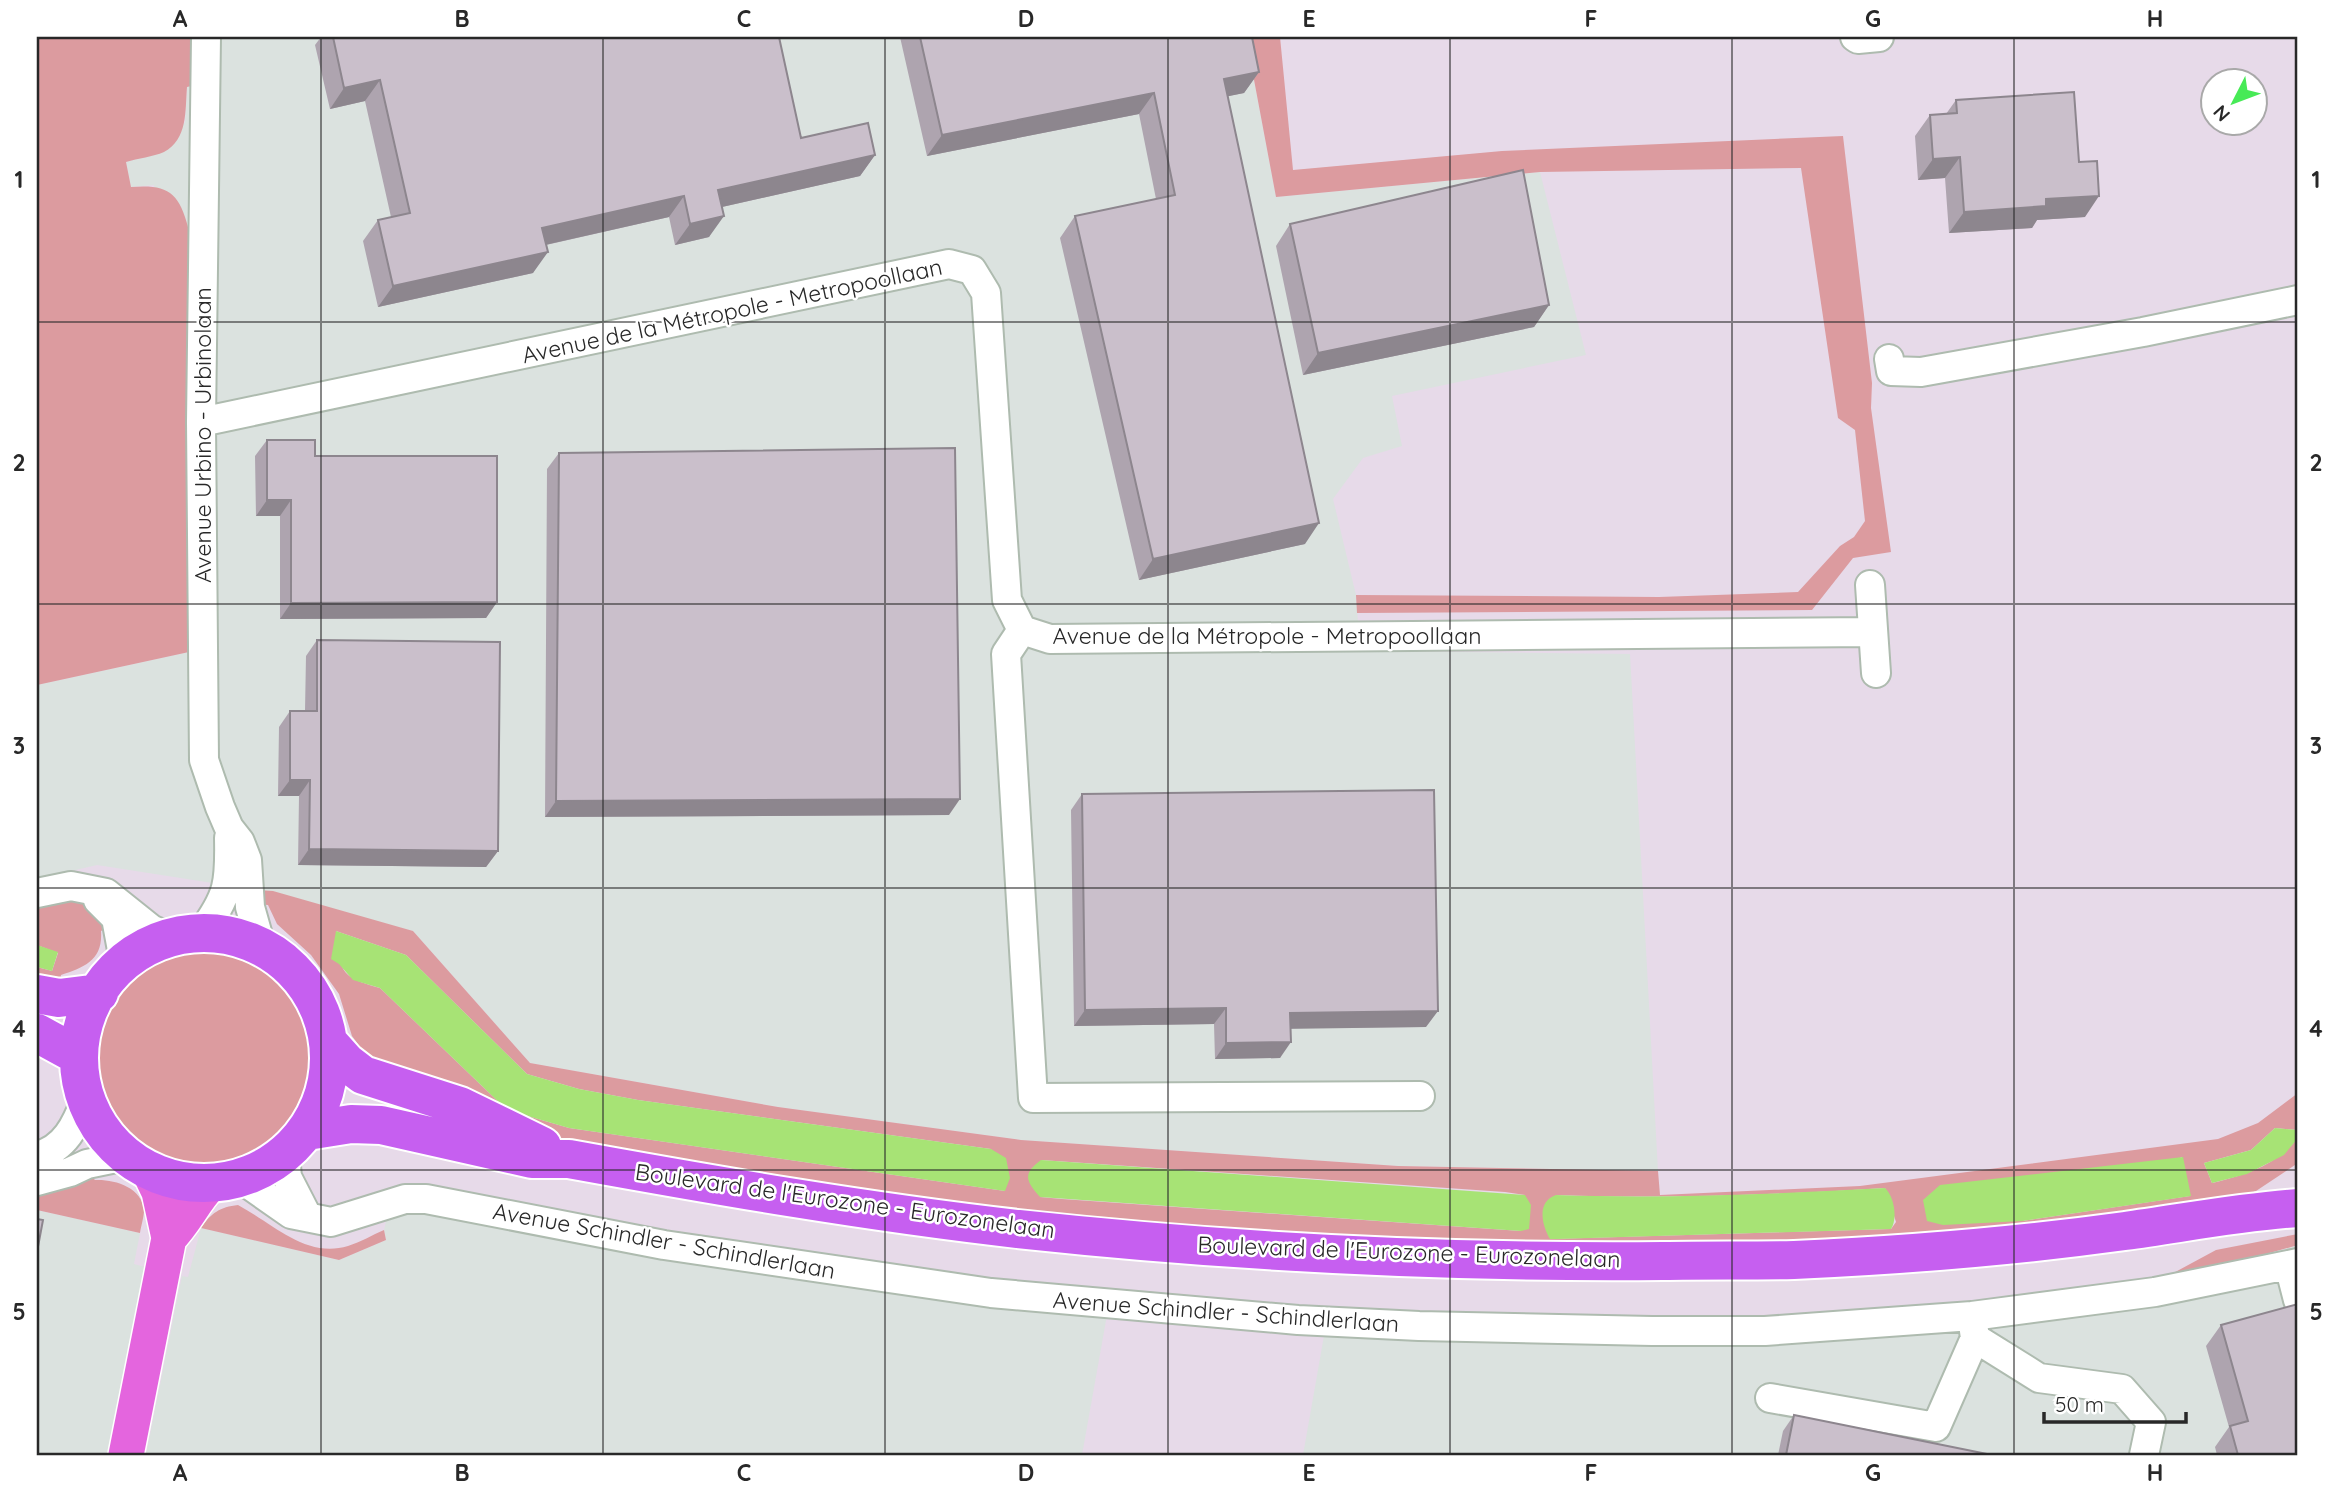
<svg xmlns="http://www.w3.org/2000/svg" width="2335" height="1492" viewBox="0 0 2335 1492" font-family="Quicksand,sans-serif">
	<rect width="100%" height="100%" fill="#e7dae9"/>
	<!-- industrial -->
	<path fill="#dbe2df" d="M 200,37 L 1246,37 L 1276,197 L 1540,172 L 1586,355 L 1392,396 L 1402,446 L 1363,458 L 1333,499 L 1356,595 L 1360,651 L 1630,654 L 1658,1171 L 1398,1166 L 1021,1140 L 778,1107 L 530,1063 L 413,931 L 257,890 L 97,865 L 37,879 L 37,685 L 189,652 L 154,185 L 131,187 L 126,162 L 163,152 L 185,122 L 187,87 Z
		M 37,1210 L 140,1233 L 134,1264 L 145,1267 L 108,1455 L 37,1455 Z
		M 402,1210 L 427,1210 L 1107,1315 L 1082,1455 L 146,1455 L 182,1276 L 188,1277 L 201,1228 L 339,1260 L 386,1240 L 384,1230 L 387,1217 Z
		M 2298,1245 L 2298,1455 L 1303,1455 L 1325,1330 L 1914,1330 L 2168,1305 L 2164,1283 Z"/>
	<!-- green -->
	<path fill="#dc9b9f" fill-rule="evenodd" d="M 37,37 L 200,37 L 200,84 L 187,87 C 185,111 188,139 164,152 C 153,157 138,158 126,162 L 131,187 C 167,184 179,192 188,227 L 189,652 L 37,685 Z
		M 1246,37 L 1280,37 L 1293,170 L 1502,151 L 1843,136 L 1872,383 L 1871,408 L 1891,552 L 1853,558 L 1812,610 L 1357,613 L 1356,595 L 1659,597 L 1798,592 L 1840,546 L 1854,537 L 1865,521 L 1855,430 L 1838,418 L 1801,168 L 1540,172 L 1276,197 Z
		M 257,890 L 273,891 L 413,931 L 530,1063 L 778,1107 L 1021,1140 L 1398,1166 L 1658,1171 L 1660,1195 L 1860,1186 L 2218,1139 L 2258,1123 L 2298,1093 L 2298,1130 L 2275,1128 L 2251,1150 L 2204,1163 L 2212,1183 C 2247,1174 2273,1167 2298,1138 L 2298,1163 L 2256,1191 L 2222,1204 L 1788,1247 L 1332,1241 L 859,1196 L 573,1148 L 366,1055 L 352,1036 L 339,994 L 311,955 L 277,924 L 268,905 L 256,904 ZM 336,931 L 406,955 L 527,1074 L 579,1089 L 638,1100 L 991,1149 L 1005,1191 L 569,1128 L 507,1110 L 380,988 C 340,977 340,972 336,931 ZM 2182,1157 L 2190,1196 L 2022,1221 ZM 1041,1160 L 1505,1192 L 1525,1195 L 1521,1231 L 1062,1199 L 1040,1197 ZM 1885,1188 L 1896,1222 L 1891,1229 L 1550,1239 L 1556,1195 C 1666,1199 1775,1195 1885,1188 Z
		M 70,901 L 84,903 L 110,926 L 101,931 C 103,960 85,967 61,975 L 59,986 L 37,985 L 37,967 L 52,971 L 58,953 L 37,945 L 37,908 L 52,903 Z
		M97 1060a107 107 0 1 1 214 0a107 107 0 1 1-214 0Z
		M 89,1174 L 95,1180 C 114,1179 142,1187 144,1210 C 144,1217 141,1226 140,1233 L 37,1210 L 37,1188 Z
		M 238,1205 C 272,1223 306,1259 348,1246 C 361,1242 372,1235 384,1230 L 386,1240 L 339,1260 L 201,1228 C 211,1213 220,1207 238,1205 Z
		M 2298,1234 L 2298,1245 L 2164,1283 L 2166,1277 L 2216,1250 Z"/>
	<!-- water -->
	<path fill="#a7e375" d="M 336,931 L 406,955 L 527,1074 L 579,1089 L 638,1100 L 991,1149 L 1006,1158 L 1010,1178 L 1005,1191 L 569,1128 L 507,1110 L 380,988 L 353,980 L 339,964 L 331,959 Z
		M 37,945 L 58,952 L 52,971 L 37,967 Z
		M 2275,1128 L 2298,1130 L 2298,1138 L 2284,1155 L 2247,1174 L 2212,1183 L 2204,1163 L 2251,1150 Z
		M 2183,1157 L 2191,1196 L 2022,1221 L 1943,1225 L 1927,1221 L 1923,1200 L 1940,1185 Z
		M 1041,1160 L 1525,1195 L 1531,1205 L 1529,1229 L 1521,1231 L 1040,1197 C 1026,1181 1022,1174 1041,1160 Z
		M 1885,1188 C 1894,1196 1898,1218 1891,1229 L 1557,1239 L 1550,1239 C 1542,1225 1536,1202 1556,1195 C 1666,1199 1775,1194 1885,1188 Z"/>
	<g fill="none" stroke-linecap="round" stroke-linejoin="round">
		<!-- minor casing -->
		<g stroke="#aebbaf" stroke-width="32">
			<path id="minor" d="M 206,37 L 201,422 L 204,760 L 220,807 L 229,828 L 240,842 L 247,860 L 250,907 L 261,946
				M 1855,37 L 1858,39 L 1879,37
				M 1889,359 L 1891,371 L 1921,372 L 2143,332 L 2298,300
				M 201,422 L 949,264 L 972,270 L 986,293 L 1007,600 L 1022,630 L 1050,639 L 1872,632
				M 1870,585 L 1876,673
				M 1022,630 L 1006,654 L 1033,1098 L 1420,1096
				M 37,893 L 71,886 L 106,893 L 151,929 L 169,937
				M 98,900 L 116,918 L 124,961
				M 201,933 C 229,896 230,882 229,838
				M 285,1155 L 287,1177 L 307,1216
				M 37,1156 C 65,1149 76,1125 86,1099
				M 241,1179 L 291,1214 L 331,1222 L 405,1199 L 426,1199 L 664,1245 L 991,1293 L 1298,1320 L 1419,1326 L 1652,1331 L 1765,1331 L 1972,1316 L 2155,1292 L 2298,1263
				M 37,1181 L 70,1172 L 87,1164 L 126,1156
				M 2289,1265 L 2298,1300
				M 1975,1338 L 2039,1378 L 2122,1389 L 2151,1422 L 2144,1455
				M 1770,1398 L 1936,1427 L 1975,1338 L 1972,1316"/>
		</g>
		<!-- major casing -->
		<g stroke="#fff" stroke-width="38">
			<path id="major" d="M 169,1238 C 185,1222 194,1201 210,1184
				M 126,1455 L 169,1238 L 159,1192 L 149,1171"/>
		</g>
		<!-- highway casing -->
		<g stroke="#fff" stroke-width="42">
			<path id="highway" d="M79 1058a125 125 0 1 1 250 0a125 125 0 1 1-250 0Z
				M 37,994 L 59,998 L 99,993
				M 37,1033 L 79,1056
				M 329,1043 L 346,1062 L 363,1075 L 460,1106 L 542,1146
				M 307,1131 L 351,1124 L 381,1125 L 532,1159 L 569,1159 C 718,1186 868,1212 1018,1229 C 1232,1252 1448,1263 1663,1261 C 1707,1260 1751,1261 1794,1260 C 1905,1255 2016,1246 2125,1231 C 2183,1223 2240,1212 2298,1208"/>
		</g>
		<!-- minor -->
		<use href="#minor" stroke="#fff" stroke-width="28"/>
		<!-- major -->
		<use href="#major" stroke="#e465de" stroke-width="35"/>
		<!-- highway -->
		<use href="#highway" stroke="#c65ff0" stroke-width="38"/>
	</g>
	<!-- wall -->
	<path fill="#aea4af" d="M 321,37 L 779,37 L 801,138 L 875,155 L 860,176 L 722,207 L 709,237 L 675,245 L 669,217 L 546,245 L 533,273 L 378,307 L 363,241 L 378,220 L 391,217 L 365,101 L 330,109 L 315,45 Z
		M 900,37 L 1252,37 L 1259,72 L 1244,93 L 1228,96 L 1305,544 L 1139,580 L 1060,238 L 1075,216 L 1156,199 L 1139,114 L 927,156 Z
		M 1956,100 L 2079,162 L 2085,217 L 2037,220 L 2032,228 L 1949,233 L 1945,178 L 1918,180 L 1915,136 L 1930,115 L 1946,114 Z
		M 1290,224 L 1549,305 L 1534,327 L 1303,375 L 1276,246 Z
		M 267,440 L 315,456 L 497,602 L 486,618 L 280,619 L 280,516 L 256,516 L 255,456 Z
		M 559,453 L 949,815 L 545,817 L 547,469 Z
		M 317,640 L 498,851 L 486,867 L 298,865 L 299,796 L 278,796 L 279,727 L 290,711 L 305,711 L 306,656 Z
		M 1082,794 L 1426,1027 L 1291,1028 L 1280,1058 L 1215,1059 L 1214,1024 L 1074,1026 L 1071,810 Z
		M 2221,1325 L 2298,1455 L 2217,1455 L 2215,1447 L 2229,1427 L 2206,1346 Z
		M 1794,1415 L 1992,1455 L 1778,1455 L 1783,1431 Z"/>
	<!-- shaded-wall -->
	<path fill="#8d868e" d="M 1259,72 L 1244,93 L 1210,100 L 1224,79 Z
		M 380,80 L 365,101 L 330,109 L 344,88 Z
		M 1154,93 L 1139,114 L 927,156 L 942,135 Z
		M 875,155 L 860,176 L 704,211 L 718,190 Z
		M 1960,157 L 1945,178 L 1918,180 L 1933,159 Z
		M 684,196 L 669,217 L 527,249 L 542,228 Z
		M 2099,196 L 2085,217 L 2037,220 L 2032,228 L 1949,233 L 1964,212 L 2046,199 Z
		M 724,216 L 709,237 L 675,245 L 690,224 Z
		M 548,252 L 533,273 L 378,307 L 393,286 Z
		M 1549,305 L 1534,327 L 1303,375 L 1318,353 Z
		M 267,500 L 291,500 L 280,516 L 256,516 Z
		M 1319,523 L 1305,544 L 1139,580 L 1153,559 Z
		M 497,602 L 486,618 L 280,619 L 291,603 Z
		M 290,780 L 310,780 L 299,796 L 278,796 Z
		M 960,799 L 949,815 L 545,817 L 556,801 Z
		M 309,849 L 498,851 L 486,867 L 298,865 Z
		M 1226,1008 L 1214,1024 L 1074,1026 L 1085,1010 Z
		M 1438,1011 L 1426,1027 L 1279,1029 L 1290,1013 Z
		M 1291,1042 L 1280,1058 L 1215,1059 L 1226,1043 Z"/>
	<!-- building -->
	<path fill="#cabfcb" stroke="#8d868e" stroke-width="2" d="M 333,37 L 779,37 L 801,138 L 868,123 L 875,155 L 718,190 L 724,216 L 690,224 L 684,196 L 542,228 L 548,252 L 393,286 L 378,220 L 410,213 L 380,80 L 344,88 Z
		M 920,37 L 1252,37 L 1259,72 L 1224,79 L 1319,523 L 1153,559 L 1075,216 L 1175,195 L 1154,93 L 942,135 Z
		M 2074,92 L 2079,162 L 2097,161 L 2099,196 L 2046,199 L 2046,206 L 1964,212 L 1960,157 L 1933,159 L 1930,115 L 1957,113 L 1956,100 Z
		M 1523,170 L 1549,305 L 1318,353 L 1290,224 Z
		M 267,440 L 315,440 L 315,456 L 497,456 L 497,602 L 291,603 L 291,500 L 267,500 Z
		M 955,448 L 960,799 L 556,801 L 559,453 Z
		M 317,640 L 500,642 L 498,851 L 309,849 L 310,780 L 290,780 L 290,711 L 317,711 Z
		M 1434,790 L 1438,1011 L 1290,1013 L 1291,1042 L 1226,1043 L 1226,1008 L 1085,1010 L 1082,794 Z
		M 37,1219 L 43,1220 L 37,1252 Z
		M 2298,1304 L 2298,1455 L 2238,1455 L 2230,1426 L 2248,1421 L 2221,1325 Z
		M 1794,1415 L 1992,1455 L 1786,1455 Z"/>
	<!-- grid -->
	<path fill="none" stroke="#282828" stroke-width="2" stroke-opacity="0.55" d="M 321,37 L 321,1455M 603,37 L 603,1455M 885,37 L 885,1455M 1168,37 L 1168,1455M 1450,37 L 1450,1455M 1732,37 L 1732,1455M 2014,37 L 2014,1455M 37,322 L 2298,322M 37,604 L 2298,604M 37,888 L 2298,888M 37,1170 L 2298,1170"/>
	<g text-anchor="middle" stroke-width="5" stroke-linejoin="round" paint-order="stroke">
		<!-- street labels -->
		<g font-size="23" fill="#282828" stroke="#fff">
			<text transform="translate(732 311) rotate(-12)" y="8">Avenue de la Métropole - Metropoollaan</text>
			<text transform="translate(203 435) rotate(-90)" y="8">Avenue Urbino - Urbinolaan</text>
			<text x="1267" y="644">Avenue de la Métropole - Metropoollaan</text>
			<text transform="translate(845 1201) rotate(8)" y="8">Boulevard de l'Eurozone - Eurozonelaan</text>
			<text transform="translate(664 1241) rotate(10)" y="8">Avenue Schindler - Schindlerlaan</text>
			<text transform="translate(1409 1252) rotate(2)" y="8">Boulevard de l'Eurozone - Eurozonelaan</text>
			<text transform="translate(1226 1312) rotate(4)" y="8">Avenue Schindler - Schindlerlaan</text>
		</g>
	</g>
	<!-- border -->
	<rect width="2335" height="1492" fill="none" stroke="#ffffff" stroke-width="77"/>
	<!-- north arrow -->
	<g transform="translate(2234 102) rotate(228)"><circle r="33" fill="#ffffff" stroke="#a9a9a9" stroke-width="2"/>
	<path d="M0-5L12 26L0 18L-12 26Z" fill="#47ea56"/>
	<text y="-10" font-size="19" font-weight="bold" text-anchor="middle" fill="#282828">N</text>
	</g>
	<!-- scale -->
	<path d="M2044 1412v10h142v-10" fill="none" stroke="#282828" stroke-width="3.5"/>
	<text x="2055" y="1412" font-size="21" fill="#282828" stroke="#ffffff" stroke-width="5" paint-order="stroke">50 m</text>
	<rect x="38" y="38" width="2258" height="1416" fill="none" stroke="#282828" stroke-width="2.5"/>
	<g font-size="23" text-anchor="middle" font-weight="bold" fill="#282828">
		<text x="180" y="27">A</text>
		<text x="462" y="27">B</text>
		<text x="744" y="27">C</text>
		<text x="1026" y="27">D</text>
		<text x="1309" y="27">E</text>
		<text x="1591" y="27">F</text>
		<text x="1873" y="27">G</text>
		<text x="2155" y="27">H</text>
		<text x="19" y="188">1</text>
		<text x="2316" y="188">1</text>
		<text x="19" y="471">2</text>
		<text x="2316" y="471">2</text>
		<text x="19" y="754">3</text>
		<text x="2316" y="754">3</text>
		<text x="19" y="1037">4</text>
		<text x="2316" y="1037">4</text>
		<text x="19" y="1320">5</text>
		<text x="2316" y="1320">5</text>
		<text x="180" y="1481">A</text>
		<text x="462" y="1481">B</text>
		<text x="744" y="1481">C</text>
		<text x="1026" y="1481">D</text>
		<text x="1309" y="1481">E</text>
		<text x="1591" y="1481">F</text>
		<text x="1873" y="1481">G</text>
		<text x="2155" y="1481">H</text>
	</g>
</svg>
